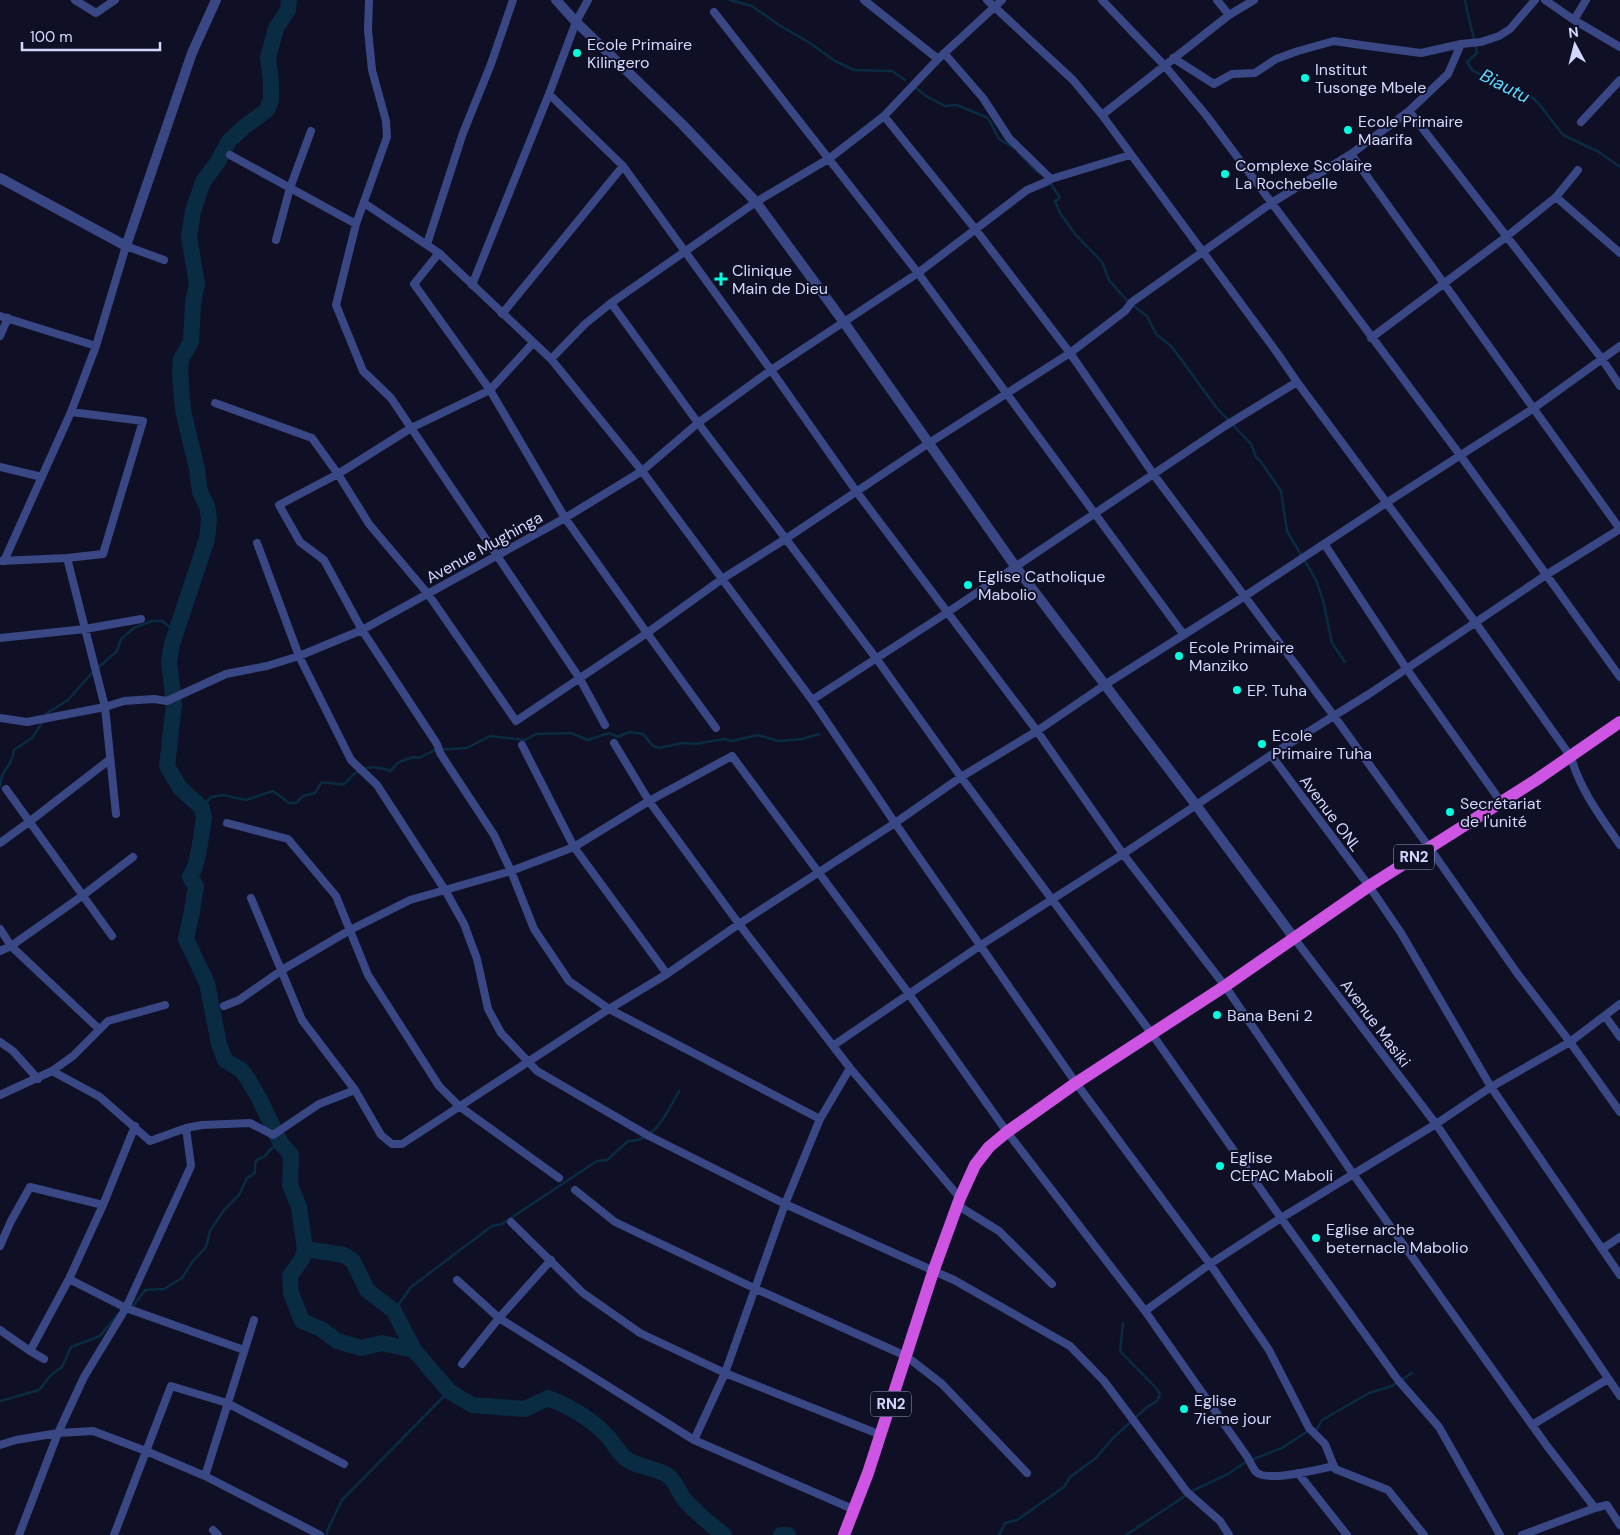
<svg xmlns="http://www.w3.org/2000/svg" width="1620" height="1535" viewBox="0 0 1620 1535" font-family="'DM Sans',sans-serif">
	<rect width="100%" height="100%" fill="#0f1025"/>
	<g fill="none" stroke-linecap="round" stroke-linejoin="round">
		<!-- stream -->
		<path stroke="#0a2c43" stroke-width="2.5" d="M 730,0 L 752,6 L 779,25 L 810,43 L 835,61 L 854,70 L 892,71 L 905,80
			M 1465,0 C 1468,18 1474,35 1477,53 L 1467,62 L 1472,70 L 1493,82 L 1533,98 L 1539,104 L 1563,135 L 1599,152 L 1620,167
			M 916,88 L 926,96 L 945,106 L 957,105 L 988,118 L 999,139 L 1015,148
			M 1018,152 L 1035,170 L 1041,174
			M 1049,181 L 1060,198 L 1055,201 L 1060,213 L 1075,234 L 1102,262 L 1109,280 L 1128,302 L 1147,316 L 1156,334 L 1172,347 L 1216,407 L 1251,444 L 1256,457 L 1261,462 L 1281,491 L 1287,531 L 1316,580 L 1323,600 L 1332,643 L 1345,662
			M 46,716 L 47,713 L 68,700 L 90,675 L 117,651 L 121,639 L 134,628 L 152,621 L 162,621 L 175,631
			M 0,787 C 0,769 13,767 14,750 L 32,738 L 43,721
			M 202,808 L 211,797 L 223,795 L 246,800 L 273,791 L 289,803 L 296,803 L 303,796 L 315,793 L 321,783 C 329,781 339,786 344,784 C 348,782 350,777 353,775 C 365,765 376,766 390,771 L 399,762 L 413,757 L 419,758 L 435,750 L 467,748 L 490,736 L 525,740 L 536,734 L 571,733 L 588,740 L 609,733 L 618,737 L 629,732 L 643,734 L 653,746 L 659,748 L 682,743 L 695,744 L 724,739 L 732,741 L 758,735 L 778,741 L 802,739 L 819,734
			M 131,1309 L 145,1290 L 164,1289 L 182,1278 L 193,1261 L 206,1247 L 210,1231 L 224,1210 L 239,1195 L 247,1178 C 262,1172 250,1166 258,1159 C 260,1158 261,1159 262,1158 C 266,1156 268,1152 271,1149 C 275,1146 277,1146 280,1142
			M 394,1311 L 411,1287 L 492,1226 L 502,1224 L 597,1161 L 607,1160 L 628,1141 C 655,1142 668,1111 679,1091
			M 0,1401 L 39,1390 L 52,1374 L 62,1367 L 71,1347 L 100,1336 L 119,1313
			M 1314,1430 L 1317,1429 L 1322,1420 L 1369,1393 L 1392,1386 L 1412,1373
			M 327,1535 L 327,1531 L 342,1500 L 449,1391
			M 999,1535 L 1005,1523 L 1017,1520 L 1064,1487 L 1070,1477 L 1096,1458 L 1113,1438 L 1147,1407 L 1157,1401 L 1160,1394 L 1157,1389 L 1120,1351 L 1123,1323
			M 1126,1535 L 1194,1490 L 1228,1474 L 1244,1463 L 1282,1448 L 1308,1431"/>
		<!-- river -->
		<path stroke="#0a2c43" stroke-width="16" d="M 289,0 L 288,10 L 276,28 L 268,58 L 271,82 L 271,100 L 267,110 L 244,127 L 229,141 L 217,163 L 203,182 L 193,211 L 189,237 L 197,284 L 193,303 L 191,342 L 181,359 L 180,373 L 183,410 L 197,469 L 200,492 L 207,506 L 209,519 L 207,539 L 172,644 L 169,661 L 174,704 L 167,766 L 180,788 L 202,808 L 204,818 L 199,850 L 195,867 L 190,877 L 196,886 L 192,911 L 186,939 L 207,983 L 219,1044 L 225,1060 L 241,1070 L 248,1079 L 260,1100 L 280,1142 L 291,1155 L 290,1185 L 299,1207 L 305,1249 L 302,1259 L 290,1276 L 291,1293 L 302,1321 L 321,1329 L 337,1341 L 361,1348 L 382,1343 L 414,1350 L 449,1391 L 472,1405 L 525,1409 L 548,1398 C 571,1407 591,1418 608,1437 C 614,1444 618,1452 625,1458 C 635,1467 657,1468 667,1475 C 676,1481 678,1491 684,1499 C 696,1513 710,1524 724,1535
			M 305,1249 L 344,1255 L 353,1261 L 367,1290 L 394,1311 L 414,1350
			M 781,1535 L 788,1535"/>
		<!-- minor -->
		<path stroke="#394785" stroke-width="8" d="M 75,0 L 96,13 L 115,0
			M 369,0 L 368,30 L 372,70 L 386,121 L 387,137 L 356,224 L 336,305 L 363,371 L 391,398 L 580,679 L 605,725
			M 864,0 L 938,59
			M 987,0 L 1073,80 L 1102,115 L 1278,354 L 1297,382 L 1475,622 L 1571,757 C 1580,790 1601,817 1620,845
			M 1102,0 L 1164,65 L 1206,115 L 1460,455 L 1620,677
			M 1217,0 L 1229,15
			M 1545,0 L 1574,20 L 1620,47
			M 714,12 L 918,273 L 1184,635
			M 1574,20 L 1586,0
			M 944,53 L 983,98 L 1009,138 L 1051,179
			M 1173,58 L 1214,84 L 1232,74 L 1255,73 L 1276,59 L 1298,51 L 1334,41 L 1368,46 L 1421,53 L 1461,44 L 1481,42 L 1499,36 L 1510,29 L 1535,0
			M 549,94 L 623,166 L 771,370 L 856,491 L 1037,731 L 1123,854 L 1225,986 L 1353,1174 L 1547,1446 L 1595,1508
			M 1409,111 L 1602,359 L 1620,386
			M 1102,115 L 1229,15 L 1254,0
			M 884,116 L 976,230 L 1070,353 L 1154,475 L 1334,716 L 1429,847 L 1517,973 L 1570,1042 L 1620,1112
			M 1581,122 L 1620,80
			M 1351,154 L 1620,529
			M 230,155 L 356,224
			M 1556,197 L 1620,253
			M 364,203 L 439,253 L 551,359 L 642,471 L 812,700 L 895,823 L 1076,1083 L 1210,1264 L 1269,1350 L 1309,1428 L 1325,1444 L 1335,1469 L 1388,1490 L 1424,1535
			M 276,240 L 290,188 L 311,131
			M 427,244 L 463,133 L 491,64 L 513,0
			M 439,253 L 414,284 L 490,390 L 565,518 L 647,633 L 716,728
			M 472,285 L 549,94 L 576,22 L 588,0
			M 611,303 L 698,423 L 876,658 L 961,777 L 1152,1034 L 1281,1218 L 1398,1380 L 1439,1427 L 1500,1535
			M 502,314 L 623,166
			M 0,316 L 96,346
			M 0,336 L 8,318
			M 1371,338 L 1506,237 L 1556,197 L 1578,170
			M 533,343 L 490,390 L 411,428 L 338,474 L 279,505 L 300,542 L 324,560 L 362,630 L 437,744 L 440,753 L 494,835 L 511,871 L 534,929 L 569,981 L 609,1009 L 820,1119
			M 551,359 L 585,324 L 611,303 L 756,202 L 830,158 L 884,116 L 938,59 L 1002,0
			M 215,403 L 312,438 L 338,474 L 369,524 L 428,594 L 516,721 L 647,633 L 722,579 L 787,538 L 929,443 L 1070,353 L 1125,311 L 1132,302 L 1273,202 L 1351,154 L 1409,111 L 1448,74 L 1461,44
			M 0,467 L 42,477
			M 257,543 L 299,656 L 351,760 L 377,785 L 445,890 L 464,924 L 477,959 L 488,1009 L 501,1033 L 537,1071 L 649,1136 L 785,1204 L 954,1280 L 1070,1346 L 1104,1381 L 1187,1492 L 1220,1521 L 1229,1535
			M 1325,545 L 1406,668 L 1501,802
			M 67,558 L 105,707 L 116,814
			M 0,561 L 67,558 L 103,554 L 143,421 L 71,412
			M 4,561 L 71,412 L 96,346 L 126,246 L 164,260
			M 0,638 L 85,629 L 141,619
			M 812,700 L 948,612 L 1225,426 L 1297,382
			M 0,718 L 27,722 L 105,707 L 124,701 L 154,699 L 167,701 L 226,674 L 267,666 L 299,656 L 362,630 L 565,518 L 642,471 L 698,423 L 771,370 L 918,273 L 1027,190 L 1046,182 L 1051,179 L 1130,155
			M 614,743 L 649,801 L 739,924 L 850,1068 L 960,1198
			M 522,745 L 574,847 L 667,974
			M 1271,755 L 1369,886 L 1401,933 L 1491,1087 L 1620,1275
			M 6,789 L 112,936
			M 227,823 L 288,839 L 336,896 L 368,975 L 439,1086 L 459,1106 L 559,1178
			M 0,843 L 29,822 L 109,760
			M 251,898 L 302,1020 L 355,1090 L 381,1135 L 392,1144 L 402,1144 L 609,1009 L 667,974 L 739,924 L 895,823 L 961,777 L 1037,731 L 1106,684 L 1245,596 L 1386,503 L 1534,408 L 1620,346
			M 0,929 L 11,946 L 99,1029
			M 1294,938 L 1436,1124 L 1620,1396
			M 0,951 L 11,946 L 82,896 L 133,857
			M 224,1006 L 239,1000 L 282,970 L 350,930 L 410,900 L 511,871 L 574,847 L 649,801 L 732,756 L 909,994 L 1007,1132 L 1145,1311 L 1248,1458 C 1250,1462 1253,1468 1256,1472 C 1267,1483 1319,1469 1334,1466
			M 1605,1016 L 1620,1037
			M 0,1042 L 13,1051 L 38,1079
			M 834,1045 L 981,945 L 1123,854 L 1271,755 L 1369,694 L 1546,575 L 1620,529
			M 52,1071 L 100,1097 L 150,1141 L 186,1128 L 202,1125 L 250,1123 L 273,1135 L 319,1104 L 355,1090
			M 0,1095 L 52,1071 L 73,1056 L 108,1021 L 165,1005
			M 575,1190 L 615,1222 L 756,1289 L 906,1356 L 942,1384 L 1027,1473
			M 957,1205 L 999,1231 L 1052,1284
			M 511,1222 L 583,1293 L 640,1333 L 725,1373 L 881,1435
			M 0,1246 L 11,1221 L 30,1187 L 103,1205
			M 1602,1249 L 1620,1237
			M 69,1279 L 126,1308 L 244,1350
			M 457,1280 L 499,1318 L 694,1440 L 855,1510
			M 1145,1311 L 1210,1264 L 1281,1218 L 1436,1124 L 1491,1087 L 1570,1042 L 1620,1004
			M 0,1330 L 30,1351 L 44,1359
			M 30,1351 L 69,1279 L 103,1205 L 135,1126
			M 462,1364 L 499,1318 L 551,1260
			M 1532,1425 L 1608,1379
			M 694,1440 L 725,1373 L 785,1204 L 820,1119 L 850,1068
			M 0,1445 L 16,1440 L 58,1433 L 93,1431 L 146,1451 L 205,1476 L 320,1535
			M 1298,1473 L 1347,1535
			M 205,1476 L 254,1320
			M 213,1530 L 218,1535
			M 19,1535 L 58,1433 L 84,1377 L 126,1308 L 191,1166 L 186,1128
			M 114,1535 L 171,1386 L 227,1403 L 344,1464
			M 1522,1535 L 1595,1508 L 1607,1505 L 1620,1525"/>
		<!-- tertiary -->
		<path stroke="#394785" stroke-width="10" d="M 556,0 L 576,22 L 682,124 L 756,202 L 843,321 L 1015,566 L 1196,805 L 1294,938
			M 0,178 L 126,246 L 192,53 L 216,0"/>
		<!-- trunk -->
		<path stroke="#ce54e4" stroke-width="12" d="M 844,1535 L 868,1473 L 933,1272 L 960,1198 L 975,1165 L 989,1147 L 1007,1132 L 1076,1083 L 1225,986 L 1369,886 L 1536,780 L 1620,722"/>
	</g>
	<!-- markers -->
	<g fill="#00fedf" stroke="#0f1025" stroke-width="2">
		<circle cx="577" cy="53" r="5"/>
		<circle cx="1305" cy="78" r="5"/>
		<circle cx="1348" cy="130" r="5"/>
		<circle cx="1225" cy="174" r="5"/>
		<path d="M718.5 271.5h5v5h5v5h-5v5h-5v-5h-5v-5h5z"/>
		<circle cx="968" cy="585" r="5"/>
		<circle cx="1179" cy="656" r="5"/>
		<circle cx="1237" cy="690" r="5"/>
		<circle cx="1262" cy="744" r="5"/>
		<circle cx="1450" cy="812" r="5"/>
		<circle cx="1217" cy="1015" r="5"/>
		<circle cx="1220" cy="1166" r="5"/>
		<circle cx="1316" cy="1238" r="5"/>
		<circle cx="1184" cy="1409" r="5"/>
	</g>
	<g text-anchor="middle" stroke-width="4" stroke-linejoin="round" paint-order="stroke">
		<!-- shield labels -->
		<g fill="#0f1025" stroke="#989cbe" stroke-width="1">
			<rect x="1394" y="844.5" width="40" height="25" rx="4"/>
			<rect x="871" y="1391.5" width="40" height="25" rx="4"/>
		</g>
		<g font-size="15" font-weight="bold" fill="#d3d8ff">
			<text x="1414" y="862">RN2</text>
			<text x="891" y="1409">RN2</text>
		</g>
		<!-- poi labels -->
		<g font-size="16" fill="#d3d8ff" stroke="#0f1025" text-anchor="start">
			<text x="587" y="50">Ecole Primaire<tspan x="587" dy="18">Kilingero</tspan></text>
			<text x="1315" y="75">Institut<tspan x="1315" dy="18">Tusonge Mbele</tspan></text>
			<text x="1358" y="127">Ecole Primaire<tspan x="1358" dy="18">Maarifa</tspan></text>
			<text x="1235" y="171">Complexe Scolaire<tspan x="1235" dy="18">La Rochebelle</tspan></text>
			<text x="732" y="276">Clinique<tspan x="732" dy="18">Main de Dieu</tspan></text>
			<text x="978" y="582">Eglise Catholique<tspan x="978" dy="18">Mabolio</tspan></text>
			<text x="1189" y="653">Ecole Primaire<tspan x="1189" dy="18">Manziko</tspan></text>
			<text x="1247" y="696">EP. Tuha</text>
			<text x="1272" y="741">Ecole<tspan x="1272" dy="18">Primaire Tuha</tspan></text>
			<text x="1460" y="809">Secrétariat<tspan x="1460" dy="18">de l'unité</tspan></text>
			<text x="1227" y="1021">Bana Beni 2</text>
			<text x="1230" y="1163">Eglise<tspan x="1230" dy="18">CEPAC Maboli</tspan></text>
			<text x="1326" y="1235">Eglise arche<tspan x="1326" dy="18">beternacle Mabolio</tspan></text>
			<text x="1194" y="1406">Eglise<tspan x="1194" dy="18">7ieme jour</tspan></text>
		</g>
		<!-- street labels -->
		<g font-size="16" fill="#d3d8ff" stroke="#0f1025">
			<text transform="translate(484 547) rotate(-29)" y="6">Avenue Mughinga</text>
			<text transform="translate(1331 813) rotate(53)" y="6">Avenue ONL</text>
			<text transform="translate(1376 1023) rotate(53)" y="6">Avenue Masiki</text>
		</g>
		<!-- water labels -->
		<g font-size="18" font-style="italic" fill="#61d9ff" stroke="#0f1025">
			<text transform="translate(1505 86) rotate(27)" y="6">Biautu</text>
		</g>
	</g>
	<!-- north arrow -->
	<g transform="translate(1575 45) rotate(353)" stroke="#0f1025" stroke-width="4" paint-order="stroke">
	<path d="M0-4L9 19L0 12L-9 19Z" fill="#d3d8ff"/>
	<text y="-8" font-size="14" font-weight="bold" text-anchor="middle" fill="#d3d8ff">N</text>
	</g>
	<!-- scale -->
	<path d="M22 42v8h138v-8" fill="none" stroke="#d3d8ff" stroke-width="2.5"/>
	<text x="30" y="42" font-size="15" fill="#d3d8ff" stroke="#0f1025" stroke-width="4" paint-order="stroke">100 m</text>
</svg>
